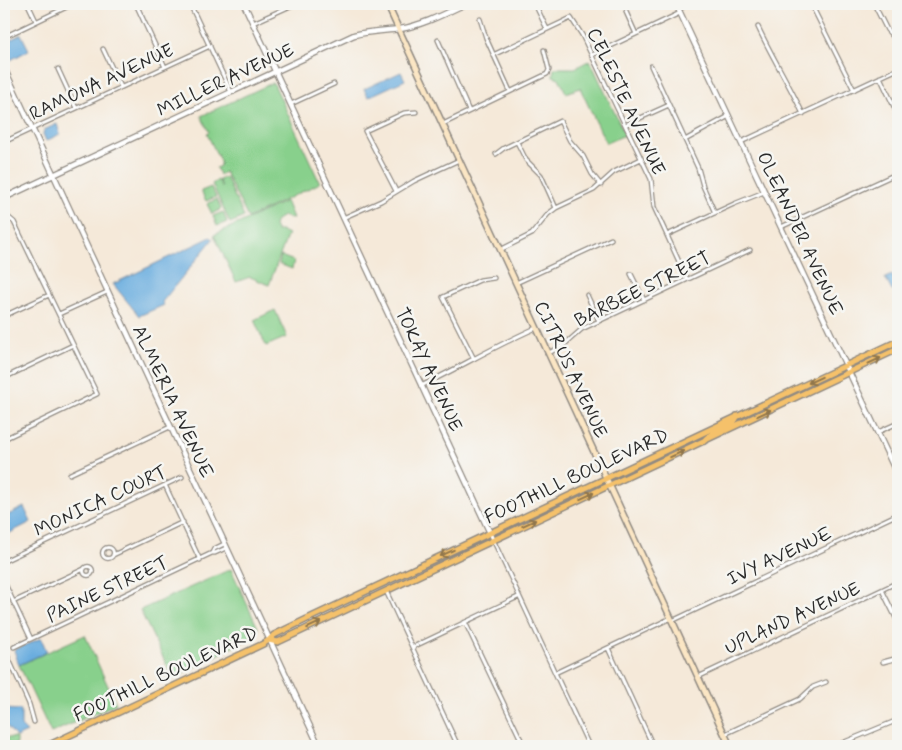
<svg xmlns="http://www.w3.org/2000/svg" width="902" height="750" viewBox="0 0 902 750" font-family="Mynerve,sans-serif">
	<rect width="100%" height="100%" fill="#f6f6f2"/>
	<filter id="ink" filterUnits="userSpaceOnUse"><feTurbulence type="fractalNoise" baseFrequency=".02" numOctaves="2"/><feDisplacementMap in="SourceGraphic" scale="10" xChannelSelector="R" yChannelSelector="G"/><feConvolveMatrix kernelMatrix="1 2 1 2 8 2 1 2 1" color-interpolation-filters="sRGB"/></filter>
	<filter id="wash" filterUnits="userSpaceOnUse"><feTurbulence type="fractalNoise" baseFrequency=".0096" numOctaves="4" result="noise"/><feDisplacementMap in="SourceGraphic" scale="20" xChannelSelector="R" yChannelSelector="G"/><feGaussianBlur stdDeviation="1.12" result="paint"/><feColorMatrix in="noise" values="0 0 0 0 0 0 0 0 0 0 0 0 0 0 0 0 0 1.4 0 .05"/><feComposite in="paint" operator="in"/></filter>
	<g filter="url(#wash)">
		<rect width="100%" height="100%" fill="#f5e9d9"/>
		<!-- green -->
		<path fill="#88d08c" stroke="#5a7e5c" d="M 590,60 L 625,135 L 606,143 L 580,88 L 566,93 L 559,78 L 553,76 L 554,68 L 575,68 Z
			M 272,83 L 274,84 L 320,183 L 248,218 L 225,172 L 220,175 L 216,168 L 220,166 L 220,161 L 207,134 L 209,132 L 201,116 Z
			M 226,177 L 244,217 L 230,223 L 212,184 L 218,180 L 222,187 L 219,180 Z
			M 211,187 L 216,197 L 206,201 L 201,191 Z
			M 217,199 L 221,209 L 212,214 L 207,204 Z
			M 286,201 L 293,218 L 289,218 L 284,216 C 278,218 275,221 274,226 L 277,231 L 282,231 L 288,234 L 269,285 L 250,277 L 236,282 L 214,235 Z
			M 223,212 L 227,222 L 217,226 L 213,216 Z
			M 281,256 L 294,261 L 292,269 L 279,264 Z
			M 275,310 L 287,337 L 266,346 L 254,320 Z
			M 231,569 L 258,628 L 256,635 L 173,678 L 140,610 Z
			M 85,635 L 116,704 L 51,733 L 19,665 Z
			M 4,737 L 16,738 L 16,746 L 4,746 Z"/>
		<!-- water -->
		<path fill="#6aaddf" stroke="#4a6c85" d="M 21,34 L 29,50 L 7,62 L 4,54 L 4,43 Z
			M 401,72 L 405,80 L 368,97 L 364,89 Z
			M 57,124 L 60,134 L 46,141 L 43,134 L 44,130 Z
			M 211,237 L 213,239 L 162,302 L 164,305 L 139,316 L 113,284 Z
			M 892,275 L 898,288 L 892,291 L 885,278 Z
			M 24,507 L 31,522 L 4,536 L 4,517 Z
			M 41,638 L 47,652 L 19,665 L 14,650 Z
			M 4,709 L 21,710 L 21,726 L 27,732 L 16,737 L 4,723 Z"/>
	</g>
	<g filter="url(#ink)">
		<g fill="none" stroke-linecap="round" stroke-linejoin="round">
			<!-- minor casing -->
			<g stroke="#908a82" stroke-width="5.5">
				<path id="minor" d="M 28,4 L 36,21
					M 136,4 L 165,67
					M 190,4 L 231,92
					M 535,4 L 547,29
					M 874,4 L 887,30 L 898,42
					M 812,6 L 854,90
					M 679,9 L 689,4
					M 626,12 L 636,34
					M 480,19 L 486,38 L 510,91
					M 253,23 L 295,4
					M 758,27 C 772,57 789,84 803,114
					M 4,37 L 73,4
					M 438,40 L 469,111
					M 103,49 L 121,87
					M 493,55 L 571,18 L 582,35 L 651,179 L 654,207 L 687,279
					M 592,55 L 680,13
					M 651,66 L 698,168 L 703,186 L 715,213
					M 58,69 L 76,108
					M 880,77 L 898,115
					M 291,104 L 334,84
					M 443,124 L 547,74 L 549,70 L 544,50
					M 625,125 L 669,105
					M 685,140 L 729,116
					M 4,142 L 210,46
					M 517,142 L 526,160 L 541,175 L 556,208
					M 741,142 L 898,69
					M 4,149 L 7,157
					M 496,154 L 504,148 L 560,121 L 570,141 L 583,156 L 592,174 L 601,185
					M 396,191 L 365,131 L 404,113 L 416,112
					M 343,218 L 381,201 L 414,181 L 459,160
					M 781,227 L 898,173
					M 667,235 L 734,204 L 764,192
					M 500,250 L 532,234 L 548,214 L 556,208 L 594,190 L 614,172 L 641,159
					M 631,274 L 644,300
					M 516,283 L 611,239
					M 587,295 L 599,321
					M 59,314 L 107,292
					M 4,316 L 49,295
					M 549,353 L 565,344 L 582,329 L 750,250
					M 474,359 L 443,297 L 480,280 L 494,278
					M 4,378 L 73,345
					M 421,386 C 460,367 497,345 536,328
					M 878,432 L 898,423
					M 4,439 L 97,394 L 14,222 L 8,217
					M 70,474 L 170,427
					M 165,485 L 200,560
					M 490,533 L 589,746
					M102.5 553a5.5 5.5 0 1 1 11 0a5.5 5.5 0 1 1-11 0Z
					M 212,553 L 214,549 L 224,544
					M 113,555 L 183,522
					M 4,561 L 182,477
					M83.5 571a4.5 4.5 0 1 1 9 0a4.5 4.5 0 1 1-9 0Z
					M 4,582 L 31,639
					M 882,590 L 898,622
					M 386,591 L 458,746
					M 13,602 L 84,569
					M 672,621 L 898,514
					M 465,622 L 524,746
					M 14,647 L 212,553 L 215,553 L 226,548
					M 413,647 L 518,597
					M 4,648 L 29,704 L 34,722
					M 608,648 L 653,746
					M 883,662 L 898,658
					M 555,673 L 671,618
					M 698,677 L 898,582
					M 725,734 L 800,699 L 813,687 L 826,682
					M 835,746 L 898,720"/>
			</g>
			<!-- tertiary casing -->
			<g stroke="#908a82" stroke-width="7">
				<path id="tertiary" d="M 244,4 L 490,533
					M 676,4 L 898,476
					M 4,68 L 319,746
					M 4,198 L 354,35 C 369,31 384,31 400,29 C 423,25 444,14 465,4"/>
			</g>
			<!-- secondary casing -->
			<g stroke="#908a82" stroke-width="8">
				<path id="secondary" d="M 387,4 L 730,746"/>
			</g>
			<!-- primary casing -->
			<g stroke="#908a82" stroke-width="8">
				<path id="primary" d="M 704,441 C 711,430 735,427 737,416
					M 269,640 L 278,642 L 898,349
					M 47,746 L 263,644 L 269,640 L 274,635 L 305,620 L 898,341"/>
			</g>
			<!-- minor -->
			<use href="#minor" stroke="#fff" stroke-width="3"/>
			<!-- tertiary -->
			<use href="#tertiary" stroke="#fff" stroke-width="4.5"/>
			<!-- secondary -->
			<use href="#secondary" stroke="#fbe6c4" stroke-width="5"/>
			<!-- primary -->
			<use href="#primary" stroke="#f5c16b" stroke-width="5"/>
		</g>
		<!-- one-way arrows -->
		<defs><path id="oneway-shaft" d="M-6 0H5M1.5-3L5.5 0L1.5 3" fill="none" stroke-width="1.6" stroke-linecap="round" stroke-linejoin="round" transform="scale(1.25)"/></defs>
		<g stroke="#90764b">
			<use href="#oneway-shaft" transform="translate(874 361) rotate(-25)"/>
			<use href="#oneway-shaft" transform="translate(815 380) rotate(155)"/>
			<use href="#oneway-shaft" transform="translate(764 413) rotate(-25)"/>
			<use href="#oneway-shaft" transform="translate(677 454) rotate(-25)"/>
			<use href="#oneway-shaft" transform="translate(587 496) rotate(-25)"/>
			<use href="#oneway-shaft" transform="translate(529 523) rotate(-25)"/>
			<use href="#oneway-shaft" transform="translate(447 553) rotate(155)"/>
			<use href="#oneway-shaft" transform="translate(314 625) rotate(-25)"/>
		</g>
	</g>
	<g text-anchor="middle" stroke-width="5" stroke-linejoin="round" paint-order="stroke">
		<!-- street labels -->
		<g font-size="19" fill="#2b2b2b" stroke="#f6f6f2">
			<text transform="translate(225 79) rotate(-25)" y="7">MILLER AVENUE</text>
			<text transform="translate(101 81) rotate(-25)" y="7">RAMONA AVENUE</text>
			<text transform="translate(627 101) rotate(65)" y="7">CELESTE AVENUE</text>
			<text transform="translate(801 233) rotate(65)" y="7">OLEANDER AVENUE</text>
			<text transform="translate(642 288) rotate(-26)" y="7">BARBEE STREET</text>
			<text transform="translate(430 369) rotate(65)" y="7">TOKAY AVENUE</text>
			<text transform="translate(572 369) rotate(65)" y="7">CITRUS AVENUE</text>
			<text transform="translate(174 401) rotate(65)" y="7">ALMERIA AVENUE</text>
			<text transform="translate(576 475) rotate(-25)" y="7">FOOTHILL BOULEVARD</text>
			<text transform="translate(100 500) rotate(-25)" y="7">MONICA COURT</text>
			<text transform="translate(779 555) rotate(-25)" y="7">IVY AVENUE</text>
			<text transform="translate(107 588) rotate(-25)" y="7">PAINE STREET</text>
			<text transform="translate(792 617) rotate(-25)" y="7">UPLAND AVENUE</text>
			<text transform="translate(165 673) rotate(-25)" y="7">FOOTHILL BOULEVARD</text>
		</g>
	</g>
	<!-- margin -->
	<rect width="902" height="750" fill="none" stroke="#f6f6f2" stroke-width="20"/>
</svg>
